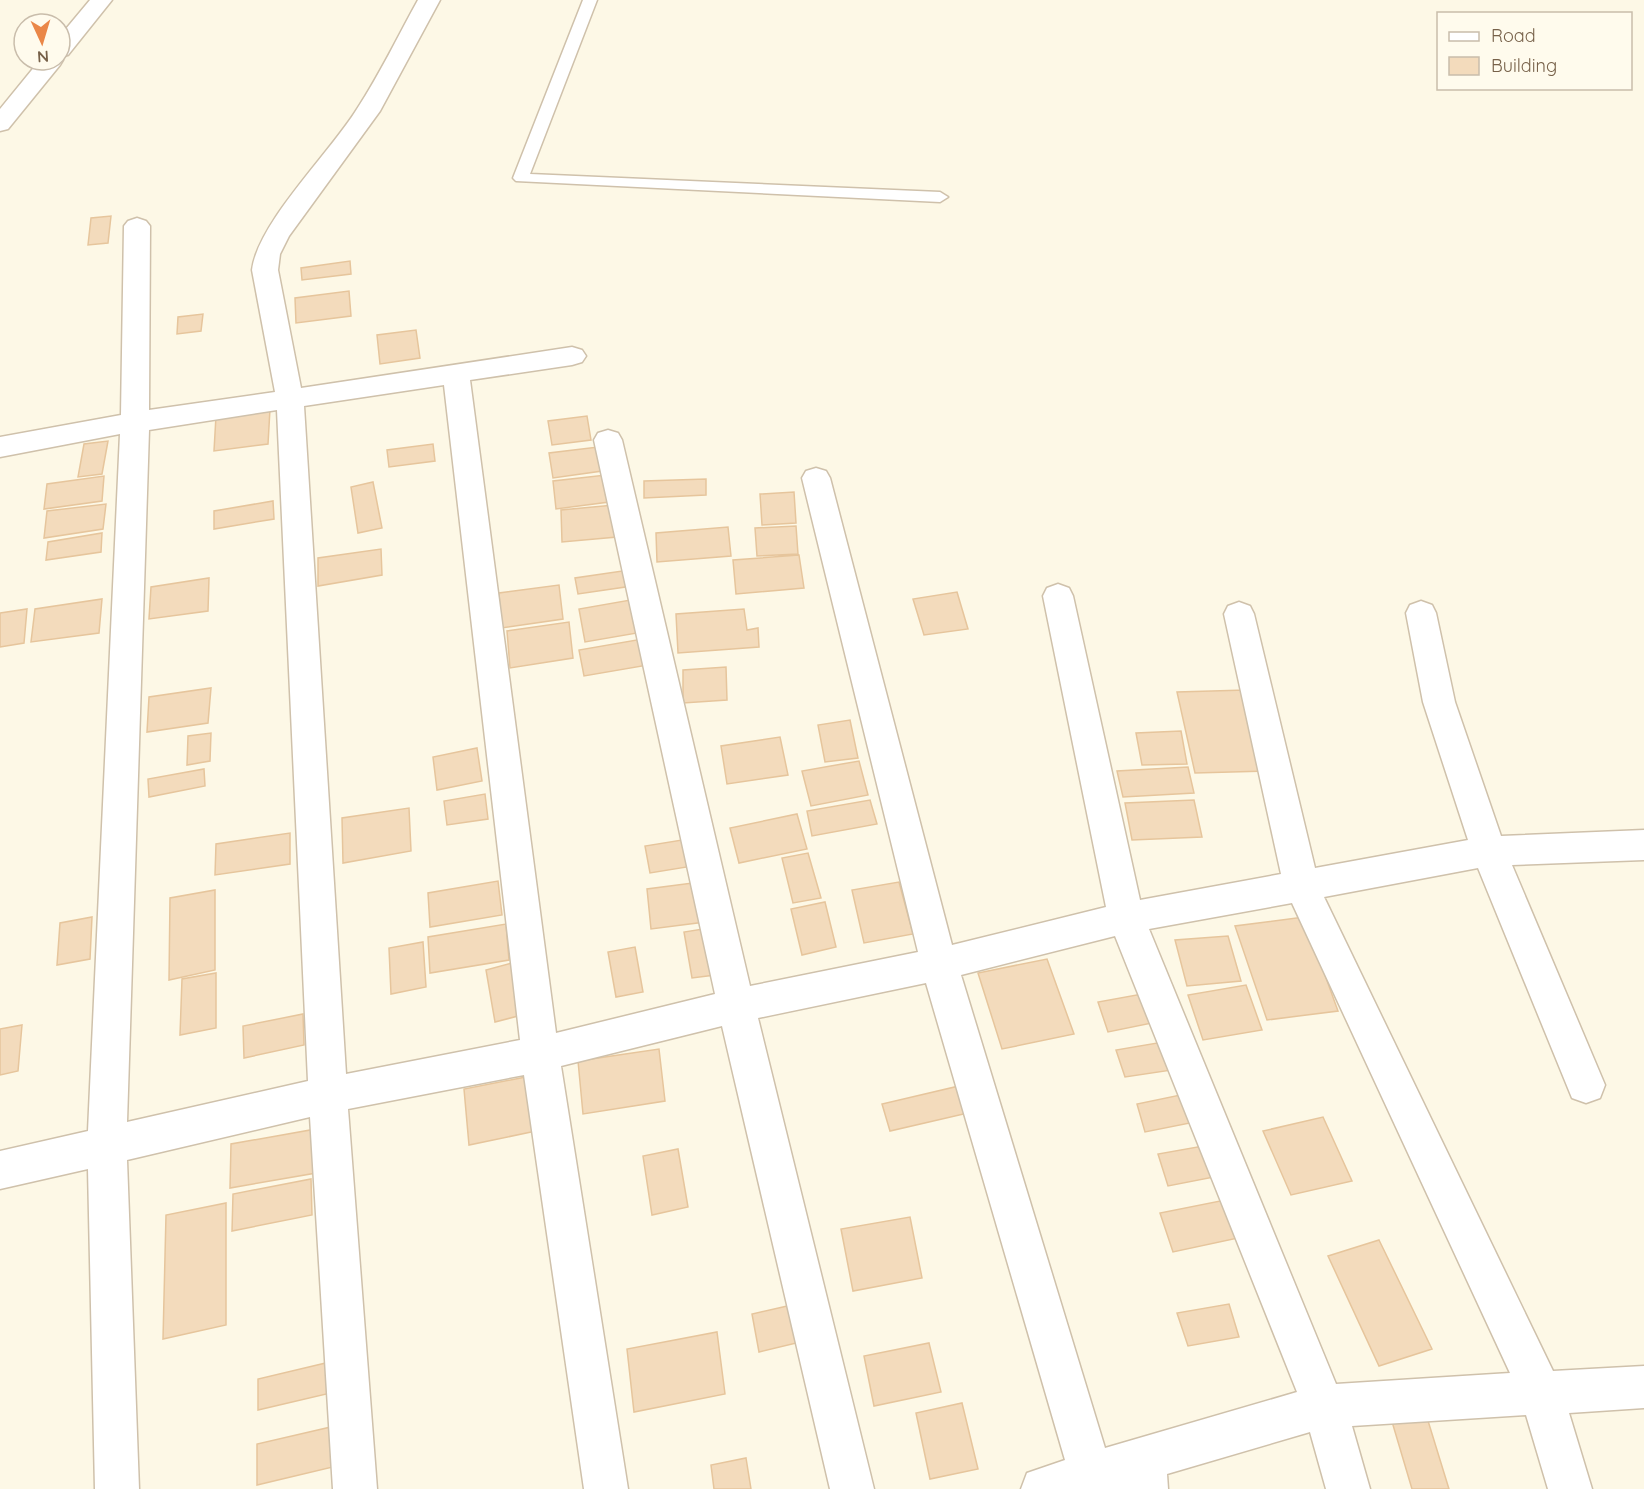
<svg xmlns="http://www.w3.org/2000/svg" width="1644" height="1489" viewBox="0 0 1644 1489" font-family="Quicksand,sans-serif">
	<rect width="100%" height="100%" fill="#fdf8e6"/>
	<!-- building -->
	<path fill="#f3dbbc" stroke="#e6c59c" stroke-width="1.5" d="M 111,216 L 108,243 L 88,245 L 91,218 Z
		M 350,261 L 351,274 L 302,280 L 301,268 Z
		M 349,291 L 351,316 L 296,323 L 295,298 Z
		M 203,314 L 201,331 L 177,334 L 178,317 Z
		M 416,330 L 420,358 L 380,364 L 377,335 Z
		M 270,409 L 268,444 L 214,451 L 216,416 Z
		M 587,416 L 591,440 L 552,445 L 548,421 Z
		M 108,441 L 102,474 L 78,477 L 84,444 Z
		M 433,444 L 435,461 L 389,467 L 387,450 Z
		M 598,447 L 602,471 L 553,478 L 549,453 Z
		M 606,475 L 609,502 L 556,509 L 553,481 Z
		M 104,476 L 102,501 L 44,509 L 47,484 Z
		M 706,479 L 706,495 L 644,498 L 644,481 Z
		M 373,482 L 382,528 L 358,533 L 351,487 Z
		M 794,492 L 796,523 L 762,525 L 760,494 Z
		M 273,501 L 274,519 L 214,529 L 214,511 Z
		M 106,504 L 103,529 L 44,538 L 47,511 Z
		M 614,505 L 617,537 L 562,542 L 561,510 Z
		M 796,526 L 798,554 L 757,556 L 755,528 Z
		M 728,527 L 731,556 L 657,562 L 656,533 Z
		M 102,533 L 101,552 L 46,560 L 48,542 Z
		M 381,549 L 382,575 L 318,586 L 318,558 Z
		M 799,555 L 804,588 L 736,594 L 733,560 Z
		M 629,570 L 632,586 L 578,594 L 575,578 Z
		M 209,578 L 208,611 L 149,619 L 151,587 Z
		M 559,585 L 563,619 L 501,628 L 499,593 Z
		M 957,592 L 968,629 L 924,635 L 913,599 Z
		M 102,599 L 99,633 L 31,642 L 35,609 Z
		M 636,599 L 643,632 L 585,642 L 579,609 Z
		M 27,609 L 24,643 L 0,647 L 0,613 Z
		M 744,609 L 747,630 L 758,628 L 759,647 L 678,653 L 676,614 Z
		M 569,622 L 573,658 L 510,668 L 507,631 Z
		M 648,638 L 654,664 L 584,676 L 579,650 Z
		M 726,667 L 727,700 L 683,703 L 683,670 Z
		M 211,688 L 208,723 L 147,732 L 149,697 Z
		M 1246,690 L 1267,771 L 1195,773 L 1177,692 Z
		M 850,720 L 858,758 L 825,762 L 818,725 Z
		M 1181,731 L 1187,764 L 1142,765 L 1136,733 Z
		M 211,733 L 210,761 L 187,765 L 188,736 Z
		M 780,737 L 788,775 L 727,784 L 721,746 Z
		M 477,748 L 482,781 L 437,790 L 433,757 Z
		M 859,761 L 868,795 L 811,806 L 802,771 Z
		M 1188,767 L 1194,793 L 1123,797 L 1117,771 Z
		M 204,769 L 205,786 L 149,797 L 148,779 Z
		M 485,794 L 488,819 L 447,825 L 444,801 Z
		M 870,800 L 877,824 L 812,836 L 807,811 Z
		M 1194,800 L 1202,837 L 1132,840 L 1125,803 Z
		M 409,808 L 411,851 L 343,863 L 342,818 Z
		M 797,814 L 807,849 L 739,863 L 730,828 Z
		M 290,833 L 290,864 L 215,875 L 216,844 Z
		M 688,839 L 693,866 L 650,873 L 645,846 Z
		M 808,853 L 821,898 L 793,903 L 782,858 Z
		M 498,881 L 502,915 L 430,927 L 428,893 Z
		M 700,882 L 705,922 L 651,929 L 647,889 Z
		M 899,882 L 913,934 L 864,943 L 852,890 Z
		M 215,890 L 215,970 L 169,980 L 170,898 Z
		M 825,902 L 836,947 L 802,955 L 791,909 Z
		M 92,917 L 90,959 L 57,965 L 60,923 Z
		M 1304,917 L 1338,1011 L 1267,1020 L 1235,926 Z
		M 506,924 L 509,960 L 430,973 L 428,937 Z
		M 715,927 L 723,974 L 692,978 L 684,932 Z
		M 1228,936 L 1241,981 L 1187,986 L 1175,940 Z
		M 423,942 L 426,987 L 391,994 L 389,948 Z
		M 635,947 L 643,992 L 616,997 L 608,952 Z
		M 1047,959 L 1074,1034 L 1002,1049 L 978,973 Z
		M 512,963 L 522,1015 L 495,1022 L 486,970 Z
		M 216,973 L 216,1028 L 180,1035 L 182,979 Z
		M 1246,985 L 1262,1030 L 1203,1040 L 1188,995 Z
		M 1142,994 L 1152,1023 L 1108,1032 L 1098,1002 Z
		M 303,1014 L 304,1045 L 244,1058 L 243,1026 Z
		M 22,1025 L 18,1071 L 0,1075 L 0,1029 Z
		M 1163,1042 L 1172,1070 L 1125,1077 L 1116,1050 Z
		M 659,1049 L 665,1101 L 583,1114 L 578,1061 Z
		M 536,1075 L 541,1130 L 469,1145 L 464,1089 Z
		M 959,1086 L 968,1113 L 890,1131 L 882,1104 Z
		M 1185,1094 L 1195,1122 L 1145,1132 L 1137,1104 Z
		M 1323,1117 L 1352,1181 L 1291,1195 L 1263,1131 Z
		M 316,1129 L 316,1173 L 230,1188 L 231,1144 Z
		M 1203,1146 L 1214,1177 L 1168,1186 L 1158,1154 Z
		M 678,1149 L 688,1207 L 652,1215 L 643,1156 Z
		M 311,1179 L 312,1215 L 232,1231 L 233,1194 Z
		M 1225,1200 L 1238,1238 L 1173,1252 L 1160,1213 Z
		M 226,1203 L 226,1325 L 163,1339 L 166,1215 Z
		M 910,1217 L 922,1278 L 853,1291 L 841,1229 Z
		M 1379,1240 L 1432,1349 L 1379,1366 L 1328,1256 Z
		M 805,1302 L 813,1339 L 759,1352 L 752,1314 Z
		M 1229,1304 L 1239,1337 L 1188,1346 L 1177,1313 Z
		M 717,1332 L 725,1394 L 634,1412 L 627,1349 Z
		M 929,1343 L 941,1392 L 874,1406 L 864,1356 Z
		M 334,1361 L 335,1392 L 258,1410 L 258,1379 Z
		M 962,1403 L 978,1469 L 930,1479 L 916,1413 Z
		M 1425,1411 L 1449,1489 L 1412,1489 L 1390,1415 Z
		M 335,1426 L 337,1466 L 257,1485 L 257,1444 Z
		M 746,1458 L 751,1489 L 714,1489 L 711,1465 Z"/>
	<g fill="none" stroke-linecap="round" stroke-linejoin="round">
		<!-- service casing -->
		<g stroke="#cfc1ab" stroke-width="3">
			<path id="service" d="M 583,0 L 597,0 L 530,174 L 940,192 L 948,197 L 940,202 L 516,181 L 513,178 Z"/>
		</g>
		<!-- minor casing -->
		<g stroke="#cfc1ab" stroke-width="3">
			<path id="minor" d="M 90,0 L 112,0 L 68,55 L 61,56 L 63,60 L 60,65 L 8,129 L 0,131 L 0,109 L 40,60 L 60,60 L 60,36 Z
				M 418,0 L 440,0 L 380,111 L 289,236 L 280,254 L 278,270 L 301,388 L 572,347 L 582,350 L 586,356 L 582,362 L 572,365 L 470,380 L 556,1033 L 715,994 L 594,440 L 598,433 L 608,430 L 618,433 L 622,440 L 750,986 L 918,952 L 802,478 L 806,471 L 816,468 L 826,471 L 830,478 L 952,945 L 1106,907 L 1043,596 L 1047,588 L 1058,584 L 1069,588 L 1073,596 L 1140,900 L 1281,874 L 1224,614 L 1228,606 L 1239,602 L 1250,606 L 1254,614 L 1315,868 L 1468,840 L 1423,702 L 1406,613 L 1410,605 L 1421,601 L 1432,605 L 1436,613 L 1455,702 L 1501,836 L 1644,830 L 1644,860 L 1512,865 L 1605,1085 L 1600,1098 L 1586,1103 L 1572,1098 L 1478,868 L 1324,897 L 1553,1371 L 1644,1366 L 1644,1408 L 1569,1413 L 1592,1489 L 1548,1489 L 1526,1415 L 1352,1426 L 1370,1489 L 1326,1489 L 1310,1432 L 1167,1474 L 1168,1489 L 1021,1489 L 1027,1473 L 1065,1460 L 926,983 L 758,1018 L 874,1489 L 830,1489 L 722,1026 L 561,1066 L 628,1489 L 584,1489 L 524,1075 L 348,1109 L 377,1489 L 333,1489 L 310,1117 L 127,1160 L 139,1489 L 95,1489 L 88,1169 L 0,1189 L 0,1151 L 88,1131 L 120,434 L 0,457 L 0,437 L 121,415 L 124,226 L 128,221 L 137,218 L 146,221 L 150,226 L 149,410 L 275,392 L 252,270 C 258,222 330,153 357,109 C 380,74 398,36 418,0 ZM 444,385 L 520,1040 L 346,1074 L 304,406 ZM 277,410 L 308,1081 L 127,1122 L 149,430 ZM 1292,903 L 1510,1373 L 1336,1384 L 1149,929 ZM 1115,936 L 1297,1392 L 1105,1448 L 961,975 Z"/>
		</g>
		<!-- service -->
		<use href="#service" fill="#fff" fill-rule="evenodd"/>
		<!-- minor -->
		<use href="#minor" fill="#fff" fill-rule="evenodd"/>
	</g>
	<!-- legend -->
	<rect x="1437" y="12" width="195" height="78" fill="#fffbed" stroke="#c9bdab" stroke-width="1.5"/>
	<rect x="1449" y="32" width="30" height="9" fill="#ffffff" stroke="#c9bdab" stroke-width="1.5"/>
	<text x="1491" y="42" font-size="18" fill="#776149">Road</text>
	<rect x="1449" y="57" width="30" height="18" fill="#f3dbbc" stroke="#c9bdab" stroke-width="1.5"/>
	<text x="1491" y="72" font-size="18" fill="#776149">Building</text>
	<!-- north arrow -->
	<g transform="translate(42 42) rotate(176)"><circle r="28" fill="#fffbed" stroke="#c9bdab" stroke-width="1.5"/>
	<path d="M0-4.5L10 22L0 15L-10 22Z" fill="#ea8748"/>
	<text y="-9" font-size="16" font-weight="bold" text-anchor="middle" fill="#776149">N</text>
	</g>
</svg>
